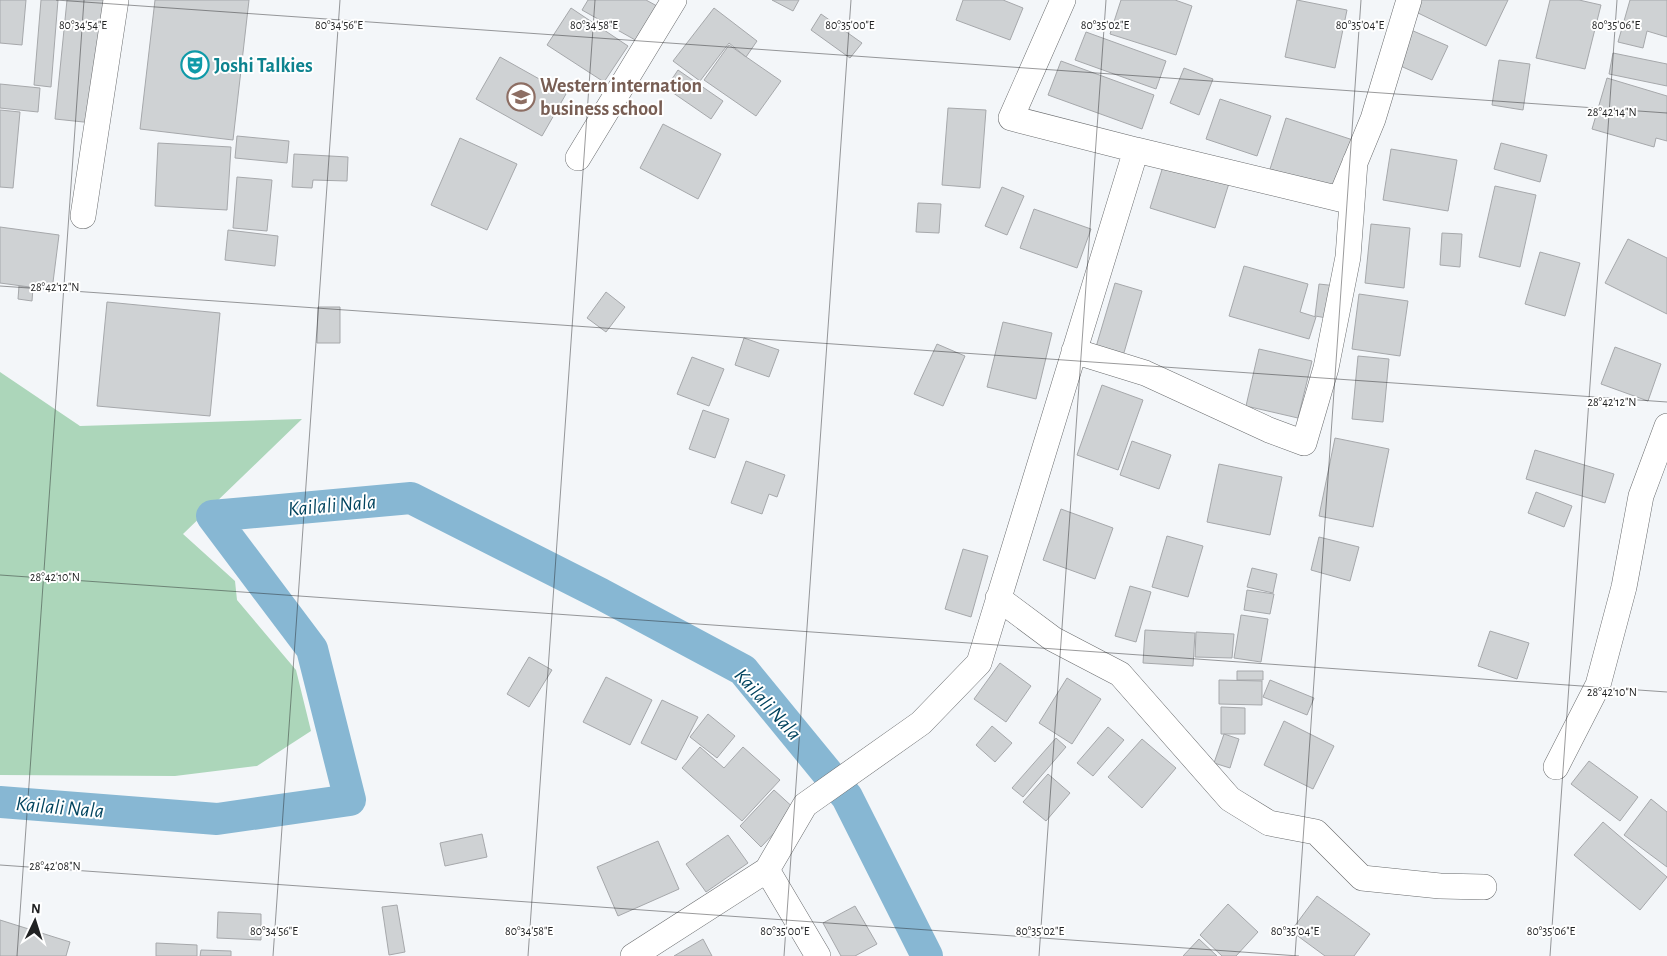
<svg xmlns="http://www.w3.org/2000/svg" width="1667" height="956" viewBox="0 0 1667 956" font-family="'Alegreya Sans',sans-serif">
	<rect width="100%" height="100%" fill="#f3f6f9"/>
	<!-- green -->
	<path fill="#acd6ba" d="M 0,372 L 80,426 L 302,419 L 183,534 L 235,581 L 237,600 L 296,670 L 311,731 L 257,766 L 175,776 L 0,775 Z"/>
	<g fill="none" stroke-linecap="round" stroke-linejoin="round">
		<!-- canal -->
		<path stroke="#87b7d3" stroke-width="32" d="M 0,802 L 217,819 L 350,800 L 312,649 L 212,516 L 411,498 L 601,594 L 743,670 L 847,797 L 927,956"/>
	</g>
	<!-- building -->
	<path fill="#cfd2d4" stroke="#a6a8ab" d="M 0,0 L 26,0 L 22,45 L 0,43 Z
		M 41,0 L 58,0 L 51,87 L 34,85 Z
		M 67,0 L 106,0 L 93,123 L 55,119 Z
		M 155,0 L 249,0 L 233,140 L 140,129 Z
		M 588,0 L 646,0 L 657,6 L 637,41 L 582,10 Z
		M 772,0 L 799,0 L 793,11 Z
		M 963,0 L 1003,0 L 1023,8 L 1010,40 L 956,20 Z
		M 1121,0 L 1175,0 L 1192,6 L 1176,55 L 1110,34 Z
		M 1297,0 L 1347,10 L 1335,68 L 1285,57 Z
		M 1422,0 L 1508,0 L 1486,46 L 1416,12 Z
		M 1550,0 L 1579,0 L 1601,5 L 1585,69 L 1536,58 Z
		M 1630,0 L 1667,0 L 1667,37 L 1647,31 L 1643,48 L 1618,42 Z
		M 571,8 L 628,46 L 604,82 L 547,45 Z
		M 714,8 L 757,41 L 746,57 L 729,43 L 700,81 L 673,61 Z
		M 821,14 L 862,43 L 850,58 L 811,30 Z
		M 1411,30 L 1448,46 L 1432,80 L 1396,64 Z
		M 1086,32 L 1166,61 L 1156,89 L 1075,60 Z
		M 729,45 L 781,81 L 756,116 L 704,80 Z
		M 1613,53 L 1667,64 L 1667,86 L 1609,74 Z
		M 500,57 L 566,94 L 542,136 L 476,99 Z
		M 1499,60 L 1530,64 L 1523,110 L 1492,105 Z
		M 1061,61 L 1154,95 L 1142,129 L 1048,95 Z
		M 1184,68 L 1213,79 L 1199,115 L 1170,103 Z
		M 678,70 L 723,101 L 711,119 L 666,88 Z
		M 1607,78 L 1667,96 L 1667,141 L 1656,138 L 1654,147 L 1592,129 Z
		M 0,84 L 40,88 L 38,112 L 0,108 Z
		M 1220,99 L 1271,116 L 1257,156 L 1206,139 Z
		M 948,108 L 986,110 L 980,188 L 942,185 Z
		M 0,110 L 20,112 L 13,188 L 0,187 Z
		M 1286,118 L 1353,140 L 1337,190 L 1270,169 Z
		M 663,124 L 721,154 L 698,199 L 640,168 Z
		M 237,136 L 289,141 L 287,163 L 235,158 Z
		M 460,138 L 517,164 L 487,230 L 431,205 Z
		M 158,143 L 231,147 L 227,210 L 155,206 Z
		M 1501,143 L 1547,155 L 1540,182 L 1494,169 Z
		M 1391,149 L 1457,160 L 1448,211 L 1383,200 Z
		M 294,154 L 348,157 L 347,181 L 313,180 L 312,188 L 292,187 Z
		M 1165,160 L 1230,180 L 1215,228 L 1150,208 Z
		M 237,177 L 272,180 L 267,231 L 233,228 Z
		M 1495,186 L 1536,195 L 1520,267 L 1479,257 Z
		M 1002,187 L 1024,196 L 1007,235 L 985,226 Z
		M 918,203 L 941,204 L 939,233 L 916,232 Z
		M 1034,209 L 1091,229 L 1077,268 L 1020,248 Z
		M 1371,224 L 1410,228 L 1404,288 L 1365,283 Z
		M 0,227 L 59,235 L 52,290 L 0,283 Z
		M 228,230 L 278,236 L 275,266 L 225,260 Z
		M 1442,233 L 1462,234 L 1460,267 L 1440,265 Z
		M 1628,239 L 1667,258 L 1667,314 L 1605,283 Z
		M 1540,252 L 1580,263 L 1565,316 L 1525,304 Z
		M 1244,266 L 1308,284 L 1300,312 L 1316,317 L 1309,339 L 1229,316 Z
		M 1115,283 L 1142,291 L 1123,356 L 1096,347 Z
		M 1319,284 L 1337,286 L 1333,319 L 1315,316 Z
		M 19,286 L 33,288 L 32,301 L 18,299 Z
		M 606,292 L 625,307 L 606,332 L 587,318 Z
		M 1359,294 L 1408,301 L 1400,356 L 1352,349 Z
		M 107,302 L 220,313 L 210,416 L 97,406 Z
		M 318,307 L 340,307 L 340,343 L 317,343 Z
		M 1003,322 L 1052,333 L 1036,399 L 987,387 Z
		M 744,338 L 779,350 L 769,377 L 735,365 Z
		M 937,344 L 965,356 L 943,406 L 914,394 Z
		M 1615,347 L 1661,364 L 1648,401 L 1601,384 Z
		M 1259,349 L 1312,361 L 1298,418 L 1246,406 Z
		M 1358,356 L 1389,359 L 1383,422 L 1352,419 Z
		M 692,357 L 724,369 L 709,406 L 677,394 Z
		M 1102,385 L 1143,400 L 1118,470 L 1077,455 Z
		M 703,410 L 729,419 L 715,458 L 689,449 Z
		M 1335,438 L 1389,449 L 1373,527 L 1319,516 Z
		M 1132,441 L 1171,455 L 1159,489 L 1120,475 Z
		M 1535,450 L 1614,474 L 1605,503 L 1526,479 Z
		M 746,461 L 785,475 L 777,497 L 769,494 L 762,514 L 731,503 Z
		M 1219,464 L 1282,477 L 1270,535 L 1207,522 Z
		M 1536,492 L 1572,506 L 1564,527 L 1528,513 Z
		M 1061,509 L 1113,528 L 1095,579 L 1043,560 Z
		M 1167,536 L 1203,546 L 1188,597 L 1152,587 Z
		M 1319,537 L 1359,547 L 1350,581 L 1311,570 Z
		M 963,549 L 988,556 L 971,617 L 945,609 Z
		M 1252,568 L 1277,574 L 1273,593 L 1247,587 Z
		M 1130,586 L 1151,592 L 1136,642 L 1115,636 Z
		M 1247,590 L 1274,594 L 1270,614 L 1244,610 Z
		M 1241,615 L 1268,619 L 1261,662 L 1234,658 Z
		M 1145,630 L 1195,633 L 1193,666 L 1143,663 Z
		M 1490,631 L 1529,643 L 1517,679 L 1478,666 Z
		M 1196,632 L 1234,634 L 1232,658 L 1195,657 Z
		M 529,657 L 552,670 L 529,707 L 507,694 Z
		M 1000,663 L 1031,686 L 1006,722 L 974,699 Z
		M 1237,671 L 1263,671 L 1263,680 L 1237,680 Z
		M 606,677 L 652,700 L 630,745 L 583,722 Z
		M 1067,678 L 1101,699 L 1072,744 L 1039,723 Z
		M 1219,680 L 1262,681 L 1262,705 L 1219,704 Z
		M 1270,680 L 1314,698 L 1307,715 L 1263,697 Z
		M 662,700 L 698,717 L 676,760 L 641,743 Z
		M 1221,707 L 1245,708 L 1245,734 L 1221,734 Z
		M 708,714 L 735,736 L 717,758 L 690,737 Z
		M 1284,721 L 1334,746 L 1313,789 L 1264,765 Z
		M 992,726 L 1012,743 L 995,762 L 976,745 Z
		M 1108,727 L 1124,740 L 1093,776 L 1077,763 Z
		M 1224,734 L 1239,739 L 1230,768 L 1214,763 Z
		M 1056,738 L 1066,747 L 1023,797 L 1012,788 Z
		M 1142,739 L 1176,768 L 1142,808 L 1108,777 Z
		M 700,747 L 724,768 L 743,747 L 780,780 L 742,821 L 682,768 Z
		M 1589,761 L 1638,797 L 1620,821 L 1571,784 Z
		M 1048,774 L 1070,793 L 1046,821 L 1023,802 Z
		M 774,790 L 796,810 L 761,847 L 740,826 Z
		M 1651,799 L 1667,812 L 1667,867 L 1624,835 Z
		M 1603,822 L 1667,877 L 1640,910 L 1574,855 Z
		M 482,834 L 487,857 L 445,866 L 440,843 Z
		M 728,835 L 748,863 L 706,892 L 686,864 Z
		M 658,841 L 679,889 L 618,916 L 597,867 Z
		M 1317,896 L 1370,934 L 1354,956 L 1325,956 L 1291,931 Z
		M 1228,904 L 1258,932 L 1236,956 L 1222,956 L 1200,935 Z
		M 397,905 L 405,952 L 389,955 L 382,907 Z
		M 855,906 L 877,944 L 855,956 L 841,956 L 823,923 Z
		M 218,912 L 261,914 L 261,940 L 217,938 Z
		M 0,920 L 70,942 L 66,956 L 0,956 Z
		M 703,939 L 712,956 L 674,956 Z
		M 1199,939 L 1217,956 L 1183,956 Z
		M 156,943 L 197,945 L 197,956 L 156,956 Z
		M 201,950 L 231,951 L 231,956 L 200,956 Z"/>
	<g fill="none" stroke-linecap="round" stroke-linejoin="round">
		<!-- minor casing -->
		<g stroke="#6a6c6e" stroke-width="26">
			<path id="minor" d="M 1136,150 L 1340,199 L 1373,119 L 1409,0
				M 578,158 L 674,0
				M 83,216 L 116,0
				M 1074,351 L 1145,373 L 1269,430 L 1304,443 L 1326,368 L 1348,257 L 1355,162
				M 998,598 L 1053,639 L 1120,674 L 1230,799 L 1269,823 L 1316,832 L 1362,878 L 1440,886 L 1484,887
				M 1556,767 L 1598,685 L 1624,587 L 1641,496 L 1667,426
				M 767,870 L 818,956
				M 633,956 L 767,870 L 805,805 L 921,723 L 979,663 L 1136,150 L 1011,118 L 1063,0"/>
		</g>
		<!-- minor -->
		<use href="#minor" stroke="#fff" stroke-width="25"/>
	</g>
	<!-- ticks -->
	<path fill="none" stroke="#212223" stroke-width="1" stroke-opacity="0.45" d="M 56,0 L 1667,113M 0,286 L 1667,402M 0,575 L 1667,692M 0,865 L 1299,956M 17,956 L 84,0M 273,956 L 340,0M 528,956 L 595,0M 784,956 L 851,0M 1039,956 L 1106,0M 1295,956 L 1361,0M 1550,956 L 1617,0"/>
	<!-- icons -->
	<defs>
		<g id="theatre-ring" transform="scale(1.4375)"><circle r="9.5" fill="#fff" stroke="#0f9aa8" stroke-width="1.5"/><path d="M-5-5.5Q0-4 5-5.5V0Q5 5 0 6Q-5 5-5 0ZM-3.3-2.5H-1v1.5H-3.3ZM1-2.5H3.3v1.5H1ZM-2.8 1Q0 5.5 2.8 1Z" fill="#0f9aa8"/></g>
		<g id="school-ring" transform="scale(1.4375)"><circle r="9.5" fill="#fff" stroke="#8d6e63" stroke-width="1.5"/><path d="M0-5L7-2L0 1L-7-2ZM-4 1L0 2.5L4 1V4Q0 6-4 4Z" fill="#8d6e63"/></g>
	</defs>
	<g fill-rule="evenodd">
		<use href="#theatre-ring" x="195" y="65"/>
		<use href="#school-ring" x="521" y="97"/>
	</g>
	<g text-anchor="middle" stroke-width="4" stroke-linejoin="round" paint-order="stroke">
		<!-- culture labels -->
		<g font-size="20" font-weight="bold" fill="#0d838f" stroke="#fff" text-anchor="start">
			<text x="214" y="72">Joshi Talkies</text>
		</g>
		<!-- education labels -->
		<g font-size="20" font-weight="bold" fill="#785e54" stroke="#fff" text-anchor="start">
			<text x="540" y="92">Western internation<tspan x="540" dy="23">business school</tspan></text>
		</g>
		<!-- water labels -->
		<g font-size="21" font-style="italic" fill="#00435e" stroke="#fff">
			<text transform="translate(332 505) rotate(-5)" y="7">Kailali Nala</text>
			<text transform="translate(768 704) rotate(48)" y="7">Kailali Nala</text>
			<text transform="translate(60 807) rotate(5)" y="7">Kailali Nala</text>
		</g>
	</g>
	<g font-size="12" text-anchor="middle" fill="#212223" stroke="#fff" stroke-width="4" stroke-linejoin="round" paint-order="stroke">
		<text x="83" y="29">80°34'54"E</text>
		<text x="339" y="29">80°34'56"E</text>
		<text x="594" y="29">80°34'58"E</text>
		<text x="850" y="29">80°35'00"E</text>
		<text x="1105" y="29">80°35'02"E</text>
		<text x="1360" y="29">80°35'04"E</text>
		<text x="1616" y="29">80°35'06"E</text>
		<text x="1612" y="116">28°42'14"N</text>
		<text x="55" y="291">28°42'12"N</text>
		<text x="1612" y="406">28°42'12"N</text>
		<text x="55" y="581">28°42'10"N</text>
		<text x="1612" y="696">28°42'10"N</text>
		<text x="55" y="870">28°42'08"N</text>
		<text x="274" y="935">80°34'56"E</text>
		<text x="529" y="935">80°34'58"E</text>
		<text x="785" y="935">80°35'00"E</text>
		<text x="1040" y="935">80°35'02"E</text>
		<text x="1295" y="935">80°35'04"E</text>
		<text x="1551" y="935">80°35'06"E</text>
	</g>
	<!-- north arrow -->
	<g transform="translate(35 921) rotate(4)" stroke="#ffffff" stroke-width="4" paint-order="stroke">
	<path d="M0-4L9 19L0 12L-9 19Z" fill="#212223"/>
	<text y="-8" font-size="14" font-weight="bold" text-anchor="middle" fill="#212223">N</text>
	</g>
</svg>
